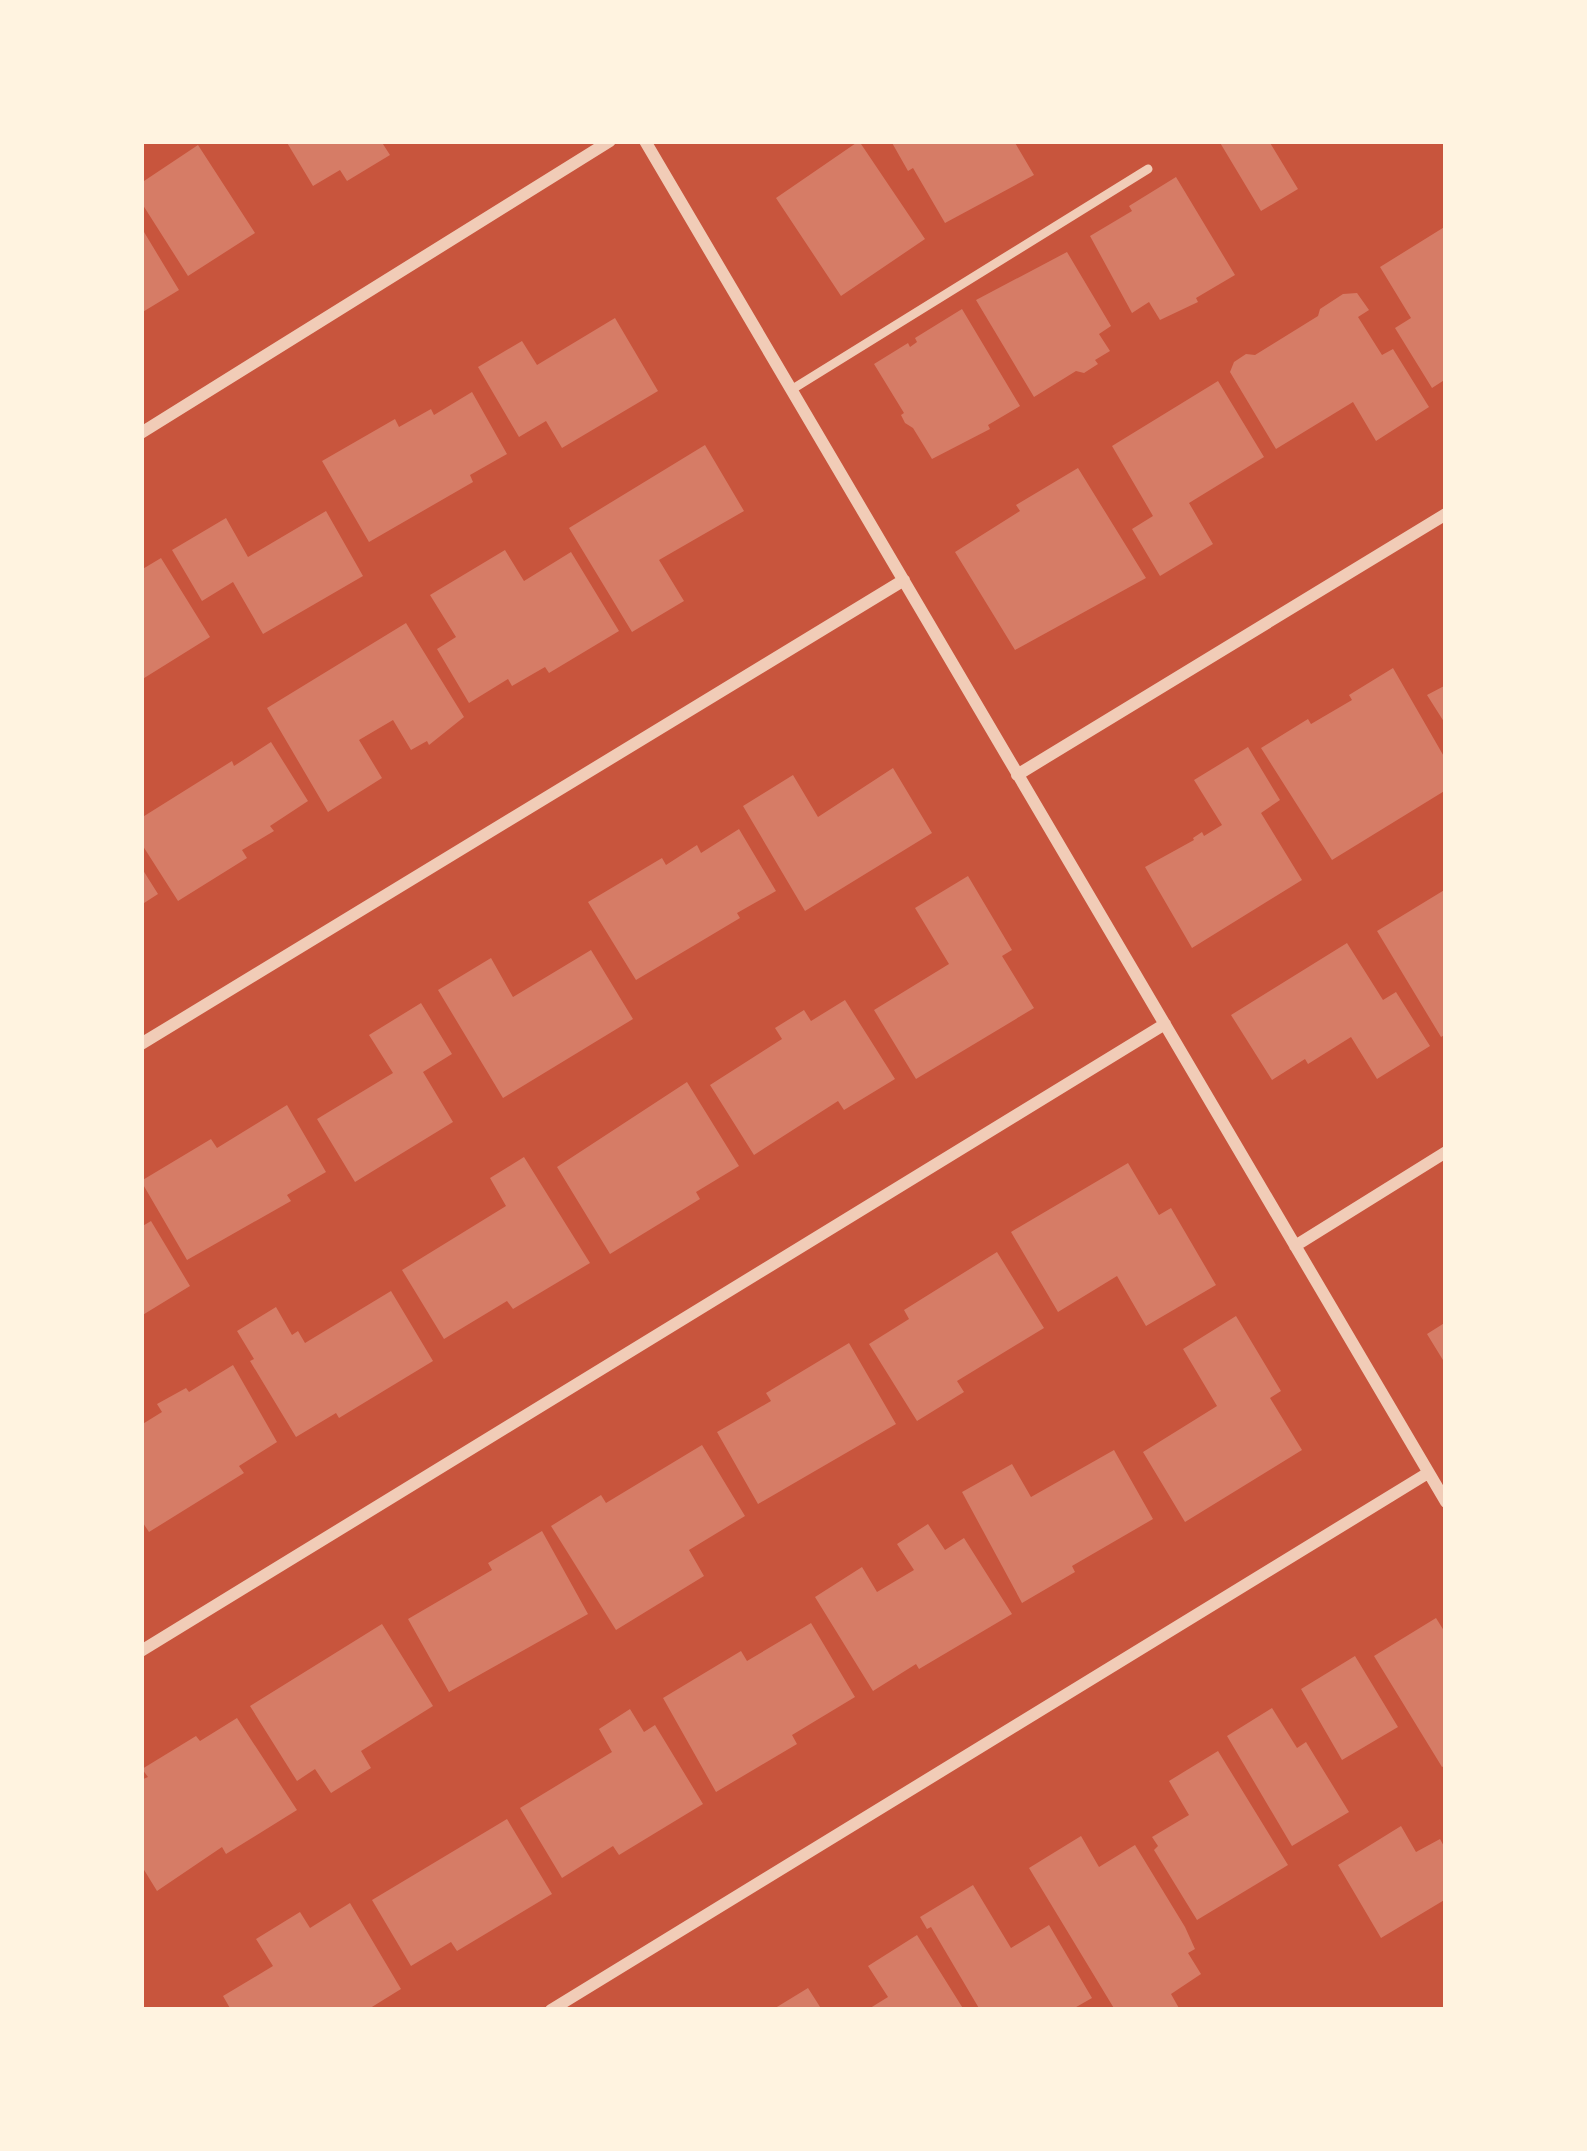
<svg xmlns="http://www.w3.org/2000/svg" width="1587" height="2151" viewBox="0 0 1587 2151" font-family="'Archivo Narrow',sans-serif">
	<rect width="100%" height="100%" fill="#c8553d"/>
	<!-- building -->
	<path fill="#d67c66" d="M 286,141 L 381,141 L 390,155 L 347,181 L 340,170 L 313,186 Z
		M 859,141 L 925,239 L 841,296 L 776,198 Z
		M 891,141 L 1014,141 L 1034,175 L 945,223 L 913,168 L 908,171 Z
		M 1219,141 L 1269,141 L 1298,189 L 1261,211 Z
		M 198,145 L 255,233 L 188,276 L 141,202 L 141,183 Z
		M 1176,177 L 1235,275 L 1196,298 L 1198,302 L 1160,320 L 1149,302 L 1132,313 L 1090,236 L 1132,211 L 1129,206 Z
		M 1446,226 L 1446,379 L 1432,388 L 1395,328 L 1411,318 L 1380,267 Z
		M 141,227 L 179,290 L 141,313 Z
		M 1067,252 L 1111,326 L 1099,334 L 1110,351 L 1095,360 L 1098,364 L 1084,373 L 1076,371 L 1034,397 L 976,300 Z
		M 1357,293 L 1369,310 L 1358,317 L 1382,355 L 1393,349 L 1429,407 L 1376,441 L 1353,402 L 1276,449 L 1230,372 L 1234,362 L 1246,354 L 1255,355 L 1318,316 L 1320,309 L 1343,294 Z
		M 962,309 L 1020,406 L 988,425 L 990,429 L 932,459 L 913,428 L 905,423 L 901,415 L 904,413 L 874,364 L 908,343 L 910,347 L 917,342 L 915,338 Z
		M 615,318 L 658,391 L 562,448 L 546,421 L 519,437 L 478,367 L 522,341 L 537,365 Z
		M 1218,381 L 1264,457 L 1189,503 L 1213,544 L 1160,576 L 1132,529 L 1153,516 L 1112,446 Z
		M 472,392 L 507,454 L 470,475 L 473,482 L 369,542 L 322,461 L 395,419 L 399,427 L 431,409 L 434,415 Z
		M 705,445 L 744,511 L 659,560 L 684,601 L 632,632 L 569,528 Z
		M 1078,468 L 1146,578 L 1015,650 L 955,552 L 1020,511 L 1016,505 Z
		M 326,511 L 363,576 L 263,634 L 233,582 L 202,601 L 172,550 L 226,518 L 248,557 Z
		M 505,550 L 524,581 L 571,552 L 619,631 L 549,673 L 545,667 L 512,686 L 508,679 L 469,703 L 437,649 L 456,637 L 430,595 Z
		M 161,558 L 210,637 L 141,680 L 141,570 Z
		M 406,623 L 464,717 L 429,745 L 427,741 L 411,750 L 393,720 L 359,740 L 382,778 L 328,812 L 267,708 Z
		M 1393,668 L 1446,760 L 1446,790 L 1332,860 L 1261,748 L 1308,719 L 1311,724 L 1352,700 L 1349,695 Z
		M 1446,685 L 1446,725 L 1427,695 Z
		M 271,742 L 308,801 L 270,826 L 274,831 L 242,850 L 247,858 L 178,901 L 141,843 L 141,818 L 232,761 L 234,766 Z
		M 1248,747 L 1280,800 L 1261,813 L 1302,880 L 1192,948 L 1145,867 L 1194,840 L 1193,838 L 1202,832 L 1204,836 L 1222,825 L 1194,780 Z
		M 893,768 L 932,833 L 805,911 L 743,806 L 793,775 L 818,817 Z
		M 739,829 L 776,891 L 737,913 L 740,918 L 636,980 L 588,902 L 662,858 L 666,865 L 697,845 L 701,853 Z
		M 141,867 L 158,894 L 141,905 Z
		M 968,876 L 1012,950 L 1002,956 L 1034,1008 L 916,1079 L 874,1010 L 949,964 L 915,908 Z
		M 1446,889 L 1446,1034 L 1441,1037 L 1377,931 Z
		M 1347,943 L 1383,1000 L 1396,992 L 1430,1046 L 1377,1079 L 1351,1037 L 1308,1064 L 1305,1059 L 1272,1080 L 1231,1015 Z
		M 591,950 L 633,1019 L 503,1098 L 438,990 L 491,958 L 513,997 Z
		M 845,1000 L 895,1079 L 844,1110 L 838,1101 L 754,1155 L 710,1085 L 782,1039 L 775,1028 L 804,1010 L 811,1021 Z
		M 421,1003 L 452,1054 L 423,1072 L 453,1122 L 355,1182 L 317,1119 L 393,1073 L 369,1035 Z
		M 687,1082 L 739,1166 L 696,1192 L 700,1199 L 610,1254 L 557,1167 Z
		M 287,1105 L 326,1172 L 287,1195 L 291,1201 L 187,1260 L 141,1181 L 211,1139 L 217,1148 Z
		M 524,1157 L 590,1263 L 513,1309 L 507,1301 L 444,1339 L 402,1270 L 506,1206 L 490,1178 Z
		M 1128,1163 L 1159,1215 L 1171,1208 L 1216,1285 L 1146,1326 L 1117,1276 L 1058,1312 L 1011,1232 Z
		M 151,1221 L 190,1286 L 141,1316 L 141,1227 Z
		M 997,1252 L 1044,1328 L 957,1381 L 964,1392 L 917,1421 L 869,1344 L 909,1319 L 904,1310 Z
		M 391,1291 L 433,1361 L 339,1418 L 336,1413 L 296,1437 L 250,1361 L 254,1359 L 237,1331 L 276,1307 L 292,1335 L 298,1331 L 305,1343 Z
		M 1236,1316 L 1281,1391 L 1270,1398 L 1302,1450 L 1185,1522 L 1143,1452 L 1217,1406 L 1183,1349 Z
		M 1446,1322 L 1446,1365 L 1427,1334 Z
		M 849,1343 L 896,1424 L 758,1504 L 717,1432 L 771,1401 L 766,1393 Z
		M 233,1365 L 277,1442 L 239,1466 L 244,1473 L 149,1532 L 141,1520 L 141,1425 L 162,1412 L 157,1404 L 186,1388 L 189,1392 Z
		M 702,1445 L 745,1516 L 689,1550 L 704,1576 L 616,1630 L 551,1526 L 601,1495 L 606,1503 Z
		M 1114,1450 L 1153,1519 L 1072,1566 L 1075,1572 L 1022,1603 L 962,1492 L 1012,1464 L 1031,1497 Z
		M 928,1524 L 945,1550 L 964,1538 L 1012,1614 L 919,1669 L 916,1664 L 873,1691 L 815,1597 L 862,1567 L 877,1592 L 914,1570 L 897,1544 Z
		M 542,1531 L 588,1614 L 449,1692 L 408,1619 L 492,1570 L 488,1563 Z
		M 1436,1618 L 1446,1634 L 1446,1765 L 1442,1767 L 1374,1656 Z
		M 811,1623 L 855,1697 L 792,1735 L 797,1744 L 716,1792 L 663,1698 L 741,1651 L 747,1661 Z
		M 382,1624 L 433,1706 L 361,1751 L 371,1768 L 331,1793 L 315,1769 L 297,1781 L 250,1706 Z
		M 1355,1656 L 1398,1727 L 1342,1760 L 1301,1689 Z
		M 1272,1708 L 1297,1748 L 1306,1742 L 1349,1812 L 1292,1846 L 1227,1736 Z
		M 630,1709 L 644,1732 L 655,1725 L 703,1804 L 619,1855 L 613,1846 L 562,1878 L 520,1808 L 612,1752 L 599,1729 Z
		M 237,1718 L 297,1810 L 226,1854 L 222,1847 L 157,1891 L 141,1865 L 141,1780 L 148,1777 L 142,1769 L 196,1736 L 200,1741 Z
		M 1218,1751 L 1288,1865 L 1197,1920 L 1154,1850 L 1158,1846 L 1152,1837 L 1189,1815 L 1169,1781 Z
		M 507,1819 L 552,1894 L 457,1951 L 451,1942 L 411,1966 L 372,1900 Z
		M 1401,1826 L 1416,1852 L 1440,1839 L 1446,1850 L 1446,1899 L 1381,1938 L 1338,1865 Z
		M 1081,1836 L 1099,1867 L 1135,1845 L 1185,1927 L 1195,1949 L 1188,1953 L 1201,1974 L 1171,1994 L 1180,2010 L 1115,2010 L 1029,1868 Z
		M 973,1885 L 1011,1948 L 1049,1925 L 1092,1998 L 1071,2010 L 980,2010 L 931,1927 L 927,1929 L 920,1917 Z
		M 350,1903 L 401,1989 L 367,2010 L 231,2010 L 223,1996 L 273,1966 L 256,1939 L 300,1912 L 310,1928 Z
		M 917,1935 L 964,2010 L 867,2010 L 888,1997 L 868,1966 Z
		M 808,1988 L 822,2010 L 772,2010 Z"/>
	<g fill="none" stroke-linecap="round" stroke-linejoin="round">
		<!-- service -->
		<path stroke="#f1ccb7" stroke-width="9" d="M 791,390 L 1148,169"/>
		<!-- minor -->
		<path stroke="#f1ccb7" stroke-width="12" d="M 645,141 L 1446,1502
			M 141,433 L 610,141
			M 1017,775 L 1446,514
			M 141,1044 L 904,580
			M 1295,1246 L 1446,1152
			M 141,1651 L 1165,1024
			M 551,2010 L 1428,1473"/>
	</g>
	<!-- border -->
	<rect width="1587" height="2151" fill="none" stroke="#fff3e0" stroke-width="288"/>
</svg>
